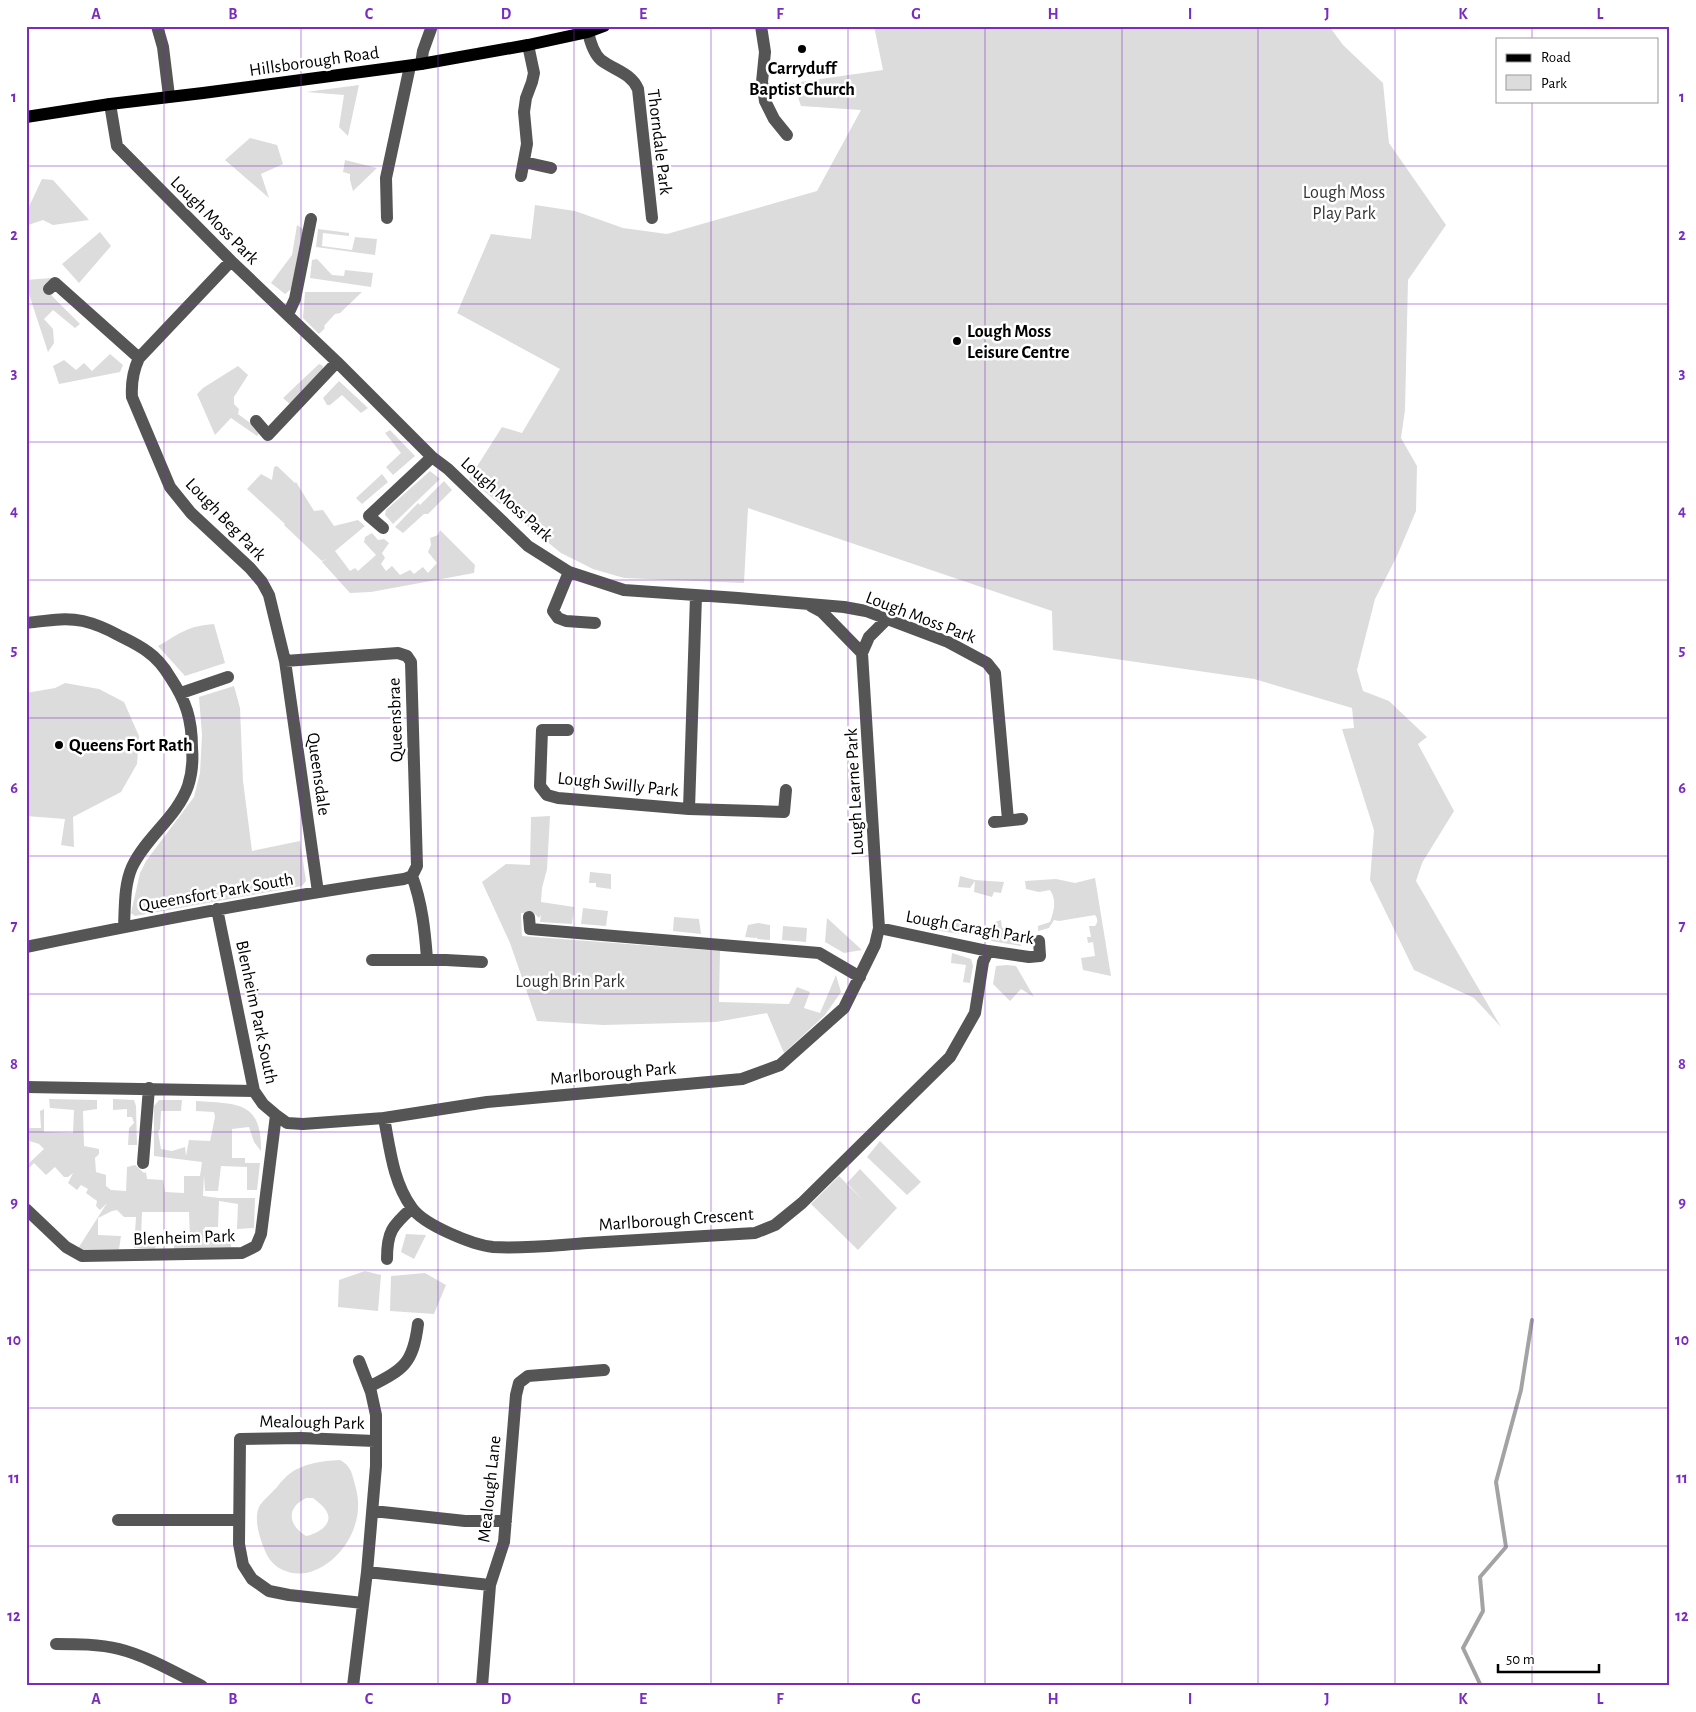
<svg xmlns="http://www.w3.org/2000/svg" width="1696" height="1712" viewBox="0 0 1696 1712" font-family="'Alegreya Sans',sans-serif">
	<rect width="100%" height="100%" fill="#fff"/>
	<!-- green -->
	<path fill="#dcdcdc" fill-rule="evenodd" d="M 874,26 L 1329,26 L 1343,45 L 1383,83 L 1389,143 L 1446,225 L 1408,280 L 1405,410 L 1401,438 L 1417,466 L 1416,511 L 1397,556 L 1375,599 L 1357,670 L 1363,691 L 1389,701 L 1427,737 L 1418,744 L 1454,811 L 1422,863 L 1416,881 L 1501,1027 L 1474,998 L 1414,970 L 1370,880 L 1374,830 L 1342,729 L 1354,728 L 1352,708 L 1254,679 L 1053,650 L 1052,611 L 748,508 L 744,583 L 624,578 L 593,569 L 561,553 L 469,479 L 502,427 L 522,433 L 560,369 L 457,313 L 491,234 L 531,239 L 535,205 L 575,211 L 623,228 L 667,234 L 817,191 L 861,110 L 801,106 L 793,83 L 883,70 Z
		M 359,85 L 348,136 L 339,127 L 344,95 L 306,92 Z
		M 250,138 L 277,145 L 283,164 L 261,174 L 269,198 L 225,160 Z
		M 345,160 L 377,168 L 353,191 L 350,180 L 350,174 L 343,172 Z
		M 42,179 L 53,180 L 89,220 L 53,225 L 43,220 L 28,225 L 26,229 L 26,213 Z
		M 297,225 L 303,229 L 291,289 L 285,294 L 271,283 L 292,255 Z
		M 318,229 L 349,233 L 349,236 L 323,233 L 322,246 L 352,250 L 355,237 L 377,239 L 375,255 L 316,247 Z
		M 100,232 L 111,246 L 79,283 L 62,264 Z
		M 317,259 L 332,275 L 344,276 L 345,270 L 373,273 L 371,287 L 310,278 L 312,260 Z
		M 52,278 L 44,288 L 80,324 L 75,328 L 53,310 L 44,319 L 53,329 L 54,343 L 48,352 L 26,285 L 26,280 Z
		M 305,292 L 362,292 L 340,313 L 335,314 L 324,326 L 325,328 L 319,334 L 303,318 Z
		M 110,354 L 123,365 L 120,372 L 59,384 L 53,366 L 64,360 L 76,370 L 84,363 L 92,371 Z
		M 319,364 L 323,366 L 322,371 L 291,405 L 283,398 Z
		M 238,366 L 248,375 L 234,397 L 234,404 L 239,409 L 238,414 L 261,431 L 257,436 L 231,418 L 215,435 L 197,394 L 203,388 Z
		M 339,381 L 368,408 L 361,413 L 342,395 L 330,405 L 327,405 L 323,398 Z
		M 390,430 L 415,456 L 393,475 L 386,467 L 401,453 L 385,433 Z
		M 277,466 L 295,483 L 296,482 L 314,511 L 323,510 L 334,526 L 358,520 L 365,526 L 335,551 L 350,571 L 355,568 L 358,571 L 376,555 L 364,542 L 365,537 L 372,533 L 378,540 L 384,539 L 389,543 L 382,553 L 385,558 L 381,564 L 386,571 L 392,566 L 400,575 L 410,570 L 414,574 L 423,567 L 428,573 L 437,563 L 428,552 L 431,545 L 430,538 L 438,535 L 440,530 L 475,565 L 474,573 L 371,592 L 350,593 L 322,562 L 327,558 L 322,561 L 284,525 L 285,524 L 247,489 L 261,474 L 272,480 L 274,467 Z
		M 430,471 L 440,479 L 393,524 L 385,515 L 386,510 Z
		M 382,474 L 388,482 L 362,504 L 356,498 Z
		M 444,481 L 452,490 L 428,514 L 424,514 L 403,533 L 395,527 L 418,503 L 420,505 Z
		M 214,624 L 225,663 L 185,676 L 158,646 C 181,633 187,626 214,624 Z
		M 65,683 L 99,689 L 124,702 L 139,736 L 137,764 L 121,792 L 73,817 L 74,847 L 61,845 L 65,819 L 26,816 L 28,803 L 26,801 L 26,693 L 55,688 Z
		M 234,686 L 240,708 L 243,781 L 252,851 L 300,841 L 306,881 L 302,886 L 135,916 L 131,913 L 140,873 L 146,861 L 194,797 L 200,773 L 202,735 L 199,697 Z
		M 550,816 L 547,869 L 542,888 L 541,902 L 574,907 L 572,924 L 540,922 L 541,915 L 539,918 L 534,913 L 521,913 L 522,936 L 720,951 L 719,1002 L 789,1004 L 797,987 L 810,992 L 804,1008 L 820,1013 L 836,975 L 841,992 L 825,1015 L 784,1053 L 767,1013 L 716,1022 L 603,1025 L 537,1021 L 510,943 L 482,882 L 506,864 L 530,865 L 531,817 Z
		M 590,872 L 611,874 L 611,889 L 596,887 L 596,883 L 589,883 Z
		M 960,876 L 975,880 L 1004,882 L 1001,893 L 994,892 L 992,897 L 974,892 L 975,881 L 970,888 L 958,887 Z
		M 1095,878 L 1111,976 L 1083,970 L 1081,958 L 1095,956 L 1093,942 L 1088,943 L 1087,937 L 1091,937 L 1089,926 L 1095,926 C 1098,922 1098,919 1095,915 L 1059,921 L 1054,920 L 1049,928 L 1038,931 L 1038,926 L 1050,922 C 1054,911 1057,900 1050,890 L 1039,892 L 1026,889 L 1025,881 L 1056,879 L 1075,883 Z
		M 583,908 L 608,911 L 606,926 L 581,924 Z
		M 674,917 L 699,919 L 701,934 L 673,931 Z
		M 827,918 L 862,950 L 844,953 L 825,942 Z
		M 938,920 L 961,923 L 959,934 L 934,930 Z
		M 1001,920 L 1002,928 L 1012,929 L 1022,936 L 1021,946 L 991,941 L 995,922 Z
		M 758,923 L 770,925 L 770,940 L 757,939 L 757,937 L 756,938 L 745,937 L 748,925 Z
		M 783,926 L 807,928 L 806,942 L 782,940 Z
		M 952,953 L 971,959 L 973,966 L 970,983 L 963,982 L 966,965 L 951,963 Z
		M 1007,965 L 1016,966 L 1034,997 L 1021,989 L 1010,1001 L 993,984 L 996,966 Z
		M 49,1099 L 97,1100 L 97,1109 L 83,1111 L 84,1146 L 99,1149 L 99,1154 L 95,1158 L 96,1172 L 106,1175 L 106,1186 L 111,1190 L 126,1191 L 127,1167 L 135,1165 L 144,1173 L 146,1172 L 147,1179 L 163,1180 L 165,1192 L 184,1193 L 184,1176 L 200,1176 L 202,1162 L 154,1156 L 154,1106 L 159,1100 L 182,1100 L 181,1111 L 161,1111 L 160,1129 L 158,1132 L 161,1149 L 172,1151 L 185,1147 L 186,1156 L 189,1140 L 210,1141 L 215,1117 L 214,1112 L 196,1111 L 196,1101 C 236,1104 262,1100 261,1151 L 254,1142 L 249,1127 L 232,1129 L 232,1158 L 245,1158 L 245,1163 L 260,1163 L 257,1190 L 247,1190 L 247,1167 L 221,1166 L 218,1191 L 205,1191 L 204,1175 L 203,1196 L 219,1198 L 255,1198 L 254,1228 L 237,1229 L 238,1204 L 219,1201 L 218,1227 L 205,1227 L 205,1240 L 231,1242 L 231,1247 L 174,1249 L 174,1239 L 190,1239 L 189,1212 L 142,1212 L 141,1238 L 157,1238 L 155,1249 L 134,1248 L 136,1217 L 124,1217 L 117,1210 L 112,1211 L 98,1218 L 98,1235 L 121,1236 L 119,1249 L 77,1250 L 107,1203 L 100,1210 L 96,1206 L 97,1201 L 86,1193 L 88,1189 L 81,1185 L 77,1190 L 68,1183 L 73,1173 L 68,1177 L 64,1177 L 55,1167 L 46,1175 L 34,1163 L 26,1171 L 26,1166 L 44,1149 L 39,1144 L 26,1140 L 26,1128 L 41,1128 L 40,1111 L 44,1109 L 44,1132 L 73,1133 L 74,1110 L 50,1108 Z
		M 113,1099 L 134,1100 L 136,1106 L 137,1145 L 128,1145 L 129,1128 L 134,1123 L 132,1117 L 127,1117 L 127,1109 L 113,1110 Z
		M 880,1141 L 921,1182 L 907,1195 L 867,1157 Z
		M 860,1169 L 897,1208 L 858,1250 L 811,1204 L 839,1176 L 863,1200 L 847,1183 Z
		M 406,1234 L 426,1235 L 414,1259 L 401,1252 Z
		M 365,1271 L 381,1275 L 378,1311 L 338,1307 L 339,1280 Z
		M 425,1273 L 446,1285 L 434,1314 L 390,1311 L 391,1276 Z
		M 340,1460 C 351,1466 352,1473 355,1485 C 360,1501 359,1517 352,1533 C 341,1558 311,1583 283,1570 C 276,1567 271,1562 267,1555 C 261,1542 253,1521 259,1507 C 262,1501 269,1496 274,1490 C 278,1487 280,1482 284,1479 C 297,1464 321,1461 340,1460 ZM 306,1498 L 313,1498 C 317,1501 322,1505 325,1509 C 336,1523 318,1534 306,1536 C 288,1525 286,1508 306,1498 Z"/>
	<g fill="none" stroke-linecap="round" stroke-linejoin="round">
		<!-- stream -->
		<path stroke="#a3a3a3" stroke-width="4" d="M 1481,1686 L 1463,1648 L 1483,1611 L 1480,1577 L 1506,1547 L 1496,1482 L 1521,1390 L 1532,1320"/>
		<!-- minor -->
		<path stroke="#555" stroke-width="12" d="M 157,26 L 163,47 L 169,96
			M 761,26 L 765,52 L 762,82 L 765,101 L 774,119 L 787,135
			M 588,32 C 590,41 594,54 601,60 C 614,70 631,73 638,89 L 652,218
			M 421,64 L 423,51 L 432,26
			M 110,104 L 117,146 L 231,261 L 337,362 L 432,457 L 448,469 L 528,546 L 569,572 L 624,590 L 738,598 L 844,607 L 866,611 L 948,642 L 987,663 L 995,673 L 1008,820
			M 524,162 L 551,168
			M 521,176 L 527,144 L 524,112 L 526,98 L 532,82 L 534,73 L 528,45
			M 387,218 L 386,178 L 410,66
			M 231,261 L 139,358 C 133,371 131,382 132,397 L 170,487 L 191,513 L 250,568 L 262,582 L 269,595 L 285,661 L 318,892
			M 49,289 L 55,283 L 139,358
			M 286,313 L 290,310 L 295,299 L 311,219
			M 256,421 L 268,435 L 337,362
			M 383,528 L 369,516 L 432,457
			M 569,572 L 553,611 L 558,618 L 566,621 L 595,623
			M 811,606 L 822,612 L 862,653
			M 26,623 C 45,621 64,617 83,621 C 96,624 107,629 118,635 C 128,640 139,645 148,652 C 158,659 164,667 170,677 C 186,701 192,719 192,748 C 193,760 192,774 188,786 C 177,817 146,837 132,867 C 124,885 125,907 124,927
			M 285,661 L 398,653 L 407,656 L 411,662 L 417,866 L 412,876
			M 181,693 L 228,677
			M 568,730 L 542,730 L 540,786 L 547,795 L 558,798 L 689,809 L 696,596
			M 689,809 L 784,812 L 786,790
			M 994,822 L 1022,819
			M 412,876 C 422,903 425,931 427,959
			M 217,909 L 254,1091 L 263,1104 L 276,1115 L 287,1123 L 303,1124 L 384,1118 L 487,1102 L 742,1079 L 780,1065 L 844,1008 L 875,945 L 879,928 L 862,653 L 869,637 L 886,620
			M 529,917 L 530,929 L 819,953 L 860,977
			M 879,928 L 988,951 L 1029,957 L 1040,956 L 1039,941
			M 26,947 C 152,921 277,897 404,879 L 412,876
			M 372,960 L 446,960 L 482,962
			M 26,1087 L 254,1091
			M 384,1118 C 390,1149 393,1182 412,1208 C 424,1225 473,1245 493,1247 C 524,1249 557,1245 588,1243 C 644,1240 699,1236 755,1233 L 775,1225 L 802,1203 L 950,1057 L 975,1013 L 983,962 L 988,951
			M 143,1163 L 149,1088
			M 26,1209 L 66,1247 L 82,1256 L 242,1253 L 256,1246 L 261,1234 L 276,1115
			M 387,1259 C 387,1232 392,1226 412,1208
			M 369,1387 C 404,1369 413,1364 418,1324
			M 373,1511 L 465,1521 L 506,1521
			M 118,1520 L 239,1520
			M 367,1572 L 490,1585
			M 363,1603 L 289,1595 L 269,1591 L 252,1579 L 243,1565 L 239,1544 L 240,1439 L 301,1438 L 375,1441
			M 56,1644 C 77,1644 99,1644 119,1649 C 147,1656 176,1673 202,1686
			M 353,1686 L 367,1572 L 376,1466 L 376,1415 L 371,1392 L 359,1361
			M 482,1686 L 490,1585 L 504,1542 L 516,1395 L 519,1383 L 528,1376 L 604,1370"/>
		<!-- major -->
		<path stroke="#000" stroke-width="12" d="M 26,117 L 110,104 L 203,93 L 421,64 L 528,45 L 588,32 L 604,26"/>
	</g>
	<!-- grid -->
	<path fill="none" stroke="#7b2cbf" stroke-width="1" stroke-opacity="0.55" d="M 164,26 L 164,1686M 301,26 L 301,1686M 438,26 L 438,1686M 574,26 L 574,1686M 711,26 L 711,1686M 848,26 L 848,1686M 985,26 L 985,1686M 1122,26 L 1122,1686M 1258,26 L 1258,1686M 1395,26 L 1395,1686M 1532,26 L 1532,39M 1532,101 L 1532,1686M 26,166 L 1670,166M 26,304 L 1670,304M 26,442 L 1670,442M 26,580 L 1670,580M 26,718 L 1670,718M 26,856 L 1670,856M 26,994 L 1670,994M 26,1132 L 1670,1132M 26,1270 L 1670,1270M 26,1408 L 1670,1408M 26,1546 L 1670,1546"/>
	<!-- markers -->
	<g fill="#000" stroke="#fff" stroke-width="2">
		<circle cx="802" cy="49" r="5"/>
		<circle cx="957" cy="341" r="5"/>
		<circle cx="59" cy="745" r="5"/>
	</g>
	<g text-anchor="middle" stroke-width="5" stroke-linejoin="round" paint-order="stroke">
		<!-- street labels -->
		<g font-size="18" fill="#000" stroke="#fff">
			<text transform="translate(314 61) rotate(-8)" y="6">Hillsborough Road</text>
			<text transform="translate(660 142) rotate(83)" y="6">Thorndale Park</text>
			<text transform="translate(215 220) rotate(45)" y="6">Lough Moss Park</text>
			<text transform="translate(507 499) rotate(42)" y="6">Lough Moss Park</text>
			<text transform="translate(226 519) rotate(46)" y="6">Lough Beg Park</text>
			<text transform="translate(921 617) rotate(21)" y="6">Lough Moss Park</text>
			<text transform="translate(395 720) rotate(-92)" y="6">Queensbrae</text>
			<text transform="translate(319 774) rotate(82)" y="6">Queensdale</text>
			<text transform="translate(618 784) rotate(6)" y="6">Lough Swilly Park</text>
			<text transform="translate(854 792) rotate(-93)" y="6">Lough Learne Park</text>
			<text transform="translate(216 892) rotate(-10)" y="6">Queensfort Park South</text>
			<text transform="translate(970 927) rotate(10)" y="6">Lough Caragh Park</text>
			<text transform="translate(257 1012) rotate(78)" y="6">Blenheim Park South</text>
			<text transform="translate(613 1073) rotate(-5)" y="6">Marlborough Park</text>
			<text transform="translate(676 1219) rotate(-4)" y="6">Marlborough Crescent</text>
			<text transform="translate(184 1237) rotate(-2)" y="6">Blenheim Park</text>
			<text transform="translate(312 1422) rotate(1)" y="6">Mealough Park</text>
			<text transform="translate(489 1489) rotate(-84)" y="6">Mealough Lane</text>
		</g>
		<!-- poi labels -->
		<g font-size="18" font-weight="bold" fill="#000" stroke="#fff" text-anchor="start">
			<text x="802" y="74" text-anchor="middle">Carryduff<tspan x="802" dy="21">Baptist Church</tspan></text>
			<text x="967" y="337">Lough Moss<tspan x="967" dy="21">Leisure Centre</tspan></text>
			<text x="69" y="751">Queens Fort Rath</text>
		</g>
		<!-- park labels -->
		<g font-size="18" fill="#333" stroke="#fff">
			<text x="1344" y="198">Lough Moss<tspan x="1344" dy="21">Play Park</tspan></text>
			<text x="570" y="987">Lough Brin Park</text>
		</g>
	</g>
	<!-- border -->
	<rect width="1696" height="1712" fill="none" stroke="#ffffff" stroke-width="55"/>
	<!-- legend -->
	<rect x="1496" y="38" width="162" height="65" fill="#ffffff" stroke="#999999"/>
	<rect x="1506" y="54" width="25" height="8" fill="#000000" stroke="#999999"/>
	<text x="1541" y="62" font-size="15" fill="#000000">Road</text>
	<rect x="1506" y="75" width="25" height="15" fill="#dcdcdc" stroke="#999999"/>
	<text x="1541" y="88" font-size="15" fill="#000000">Park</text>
	<!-- scale -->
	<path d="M1498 1664v8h101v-8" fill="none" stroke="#000000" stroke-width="2.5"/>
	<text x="1506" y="1664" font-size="15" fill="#000000" stroke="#ffffff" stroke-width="4" paint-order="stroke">50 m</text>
	<rect x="28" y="28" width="1640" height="1656" fill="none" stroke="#7b2cbf" stroke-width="2"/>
	<g font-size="16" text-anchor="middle" font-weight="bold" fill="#7b2cbf">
		<text x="96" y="19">A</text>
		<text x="233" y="19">B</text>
		<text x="369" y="19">C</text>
		<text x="506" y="19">D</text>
		<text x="643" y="19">E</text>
		<text x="780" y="19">F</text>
		<text x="916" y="19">G</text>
		<text x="1053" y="19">H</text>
		<text x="1190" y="19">I</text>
		<text x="1327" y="19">J</text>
		<text x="1463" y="19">K</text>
		<text x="1600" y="19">L</text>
		<text x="14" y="102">1</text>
		<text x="1682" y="102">1</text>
		<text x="14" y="240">2</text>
		<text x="1682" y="240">2</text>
		<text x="14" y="378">3</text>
		<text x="1682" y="378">3</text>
		<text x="14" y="516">4</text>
		<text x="1682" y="516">4</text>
		<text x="14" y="655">5</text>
		<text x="1682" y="655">5</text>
		<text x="14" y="793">6</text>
		<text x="1682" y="793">6</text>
		<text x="14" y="931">7</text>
		<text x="1682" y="931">7</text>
		<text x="14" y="1069">8</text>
		<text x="1682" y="1069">8</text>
		<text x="14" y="1207">9</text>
		<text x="1682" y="1207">9</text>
		<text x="14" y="1345">10</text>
		<text x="1682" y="1345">10</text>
		<text x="14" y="1483">11</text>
		<text x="1682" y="1483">11</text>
		<text x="14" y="1621">12</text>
		<text x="1682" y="1621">12</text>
		<text x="96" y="1704">A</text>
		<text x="233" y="1704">B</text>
		<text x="369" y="1704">C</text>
		<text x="506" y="1704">D</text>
		<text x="643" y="1704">E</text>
		<text x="780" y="1704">F</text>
		<text x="916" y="1704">G</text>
		<text x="1053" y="1704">H</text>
		<text x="1190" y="1704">I</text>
		<text x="1327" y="1704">J</text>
		<text x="1463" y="1704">K</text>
		<text x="1600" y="1704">L</text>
	</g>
</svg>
